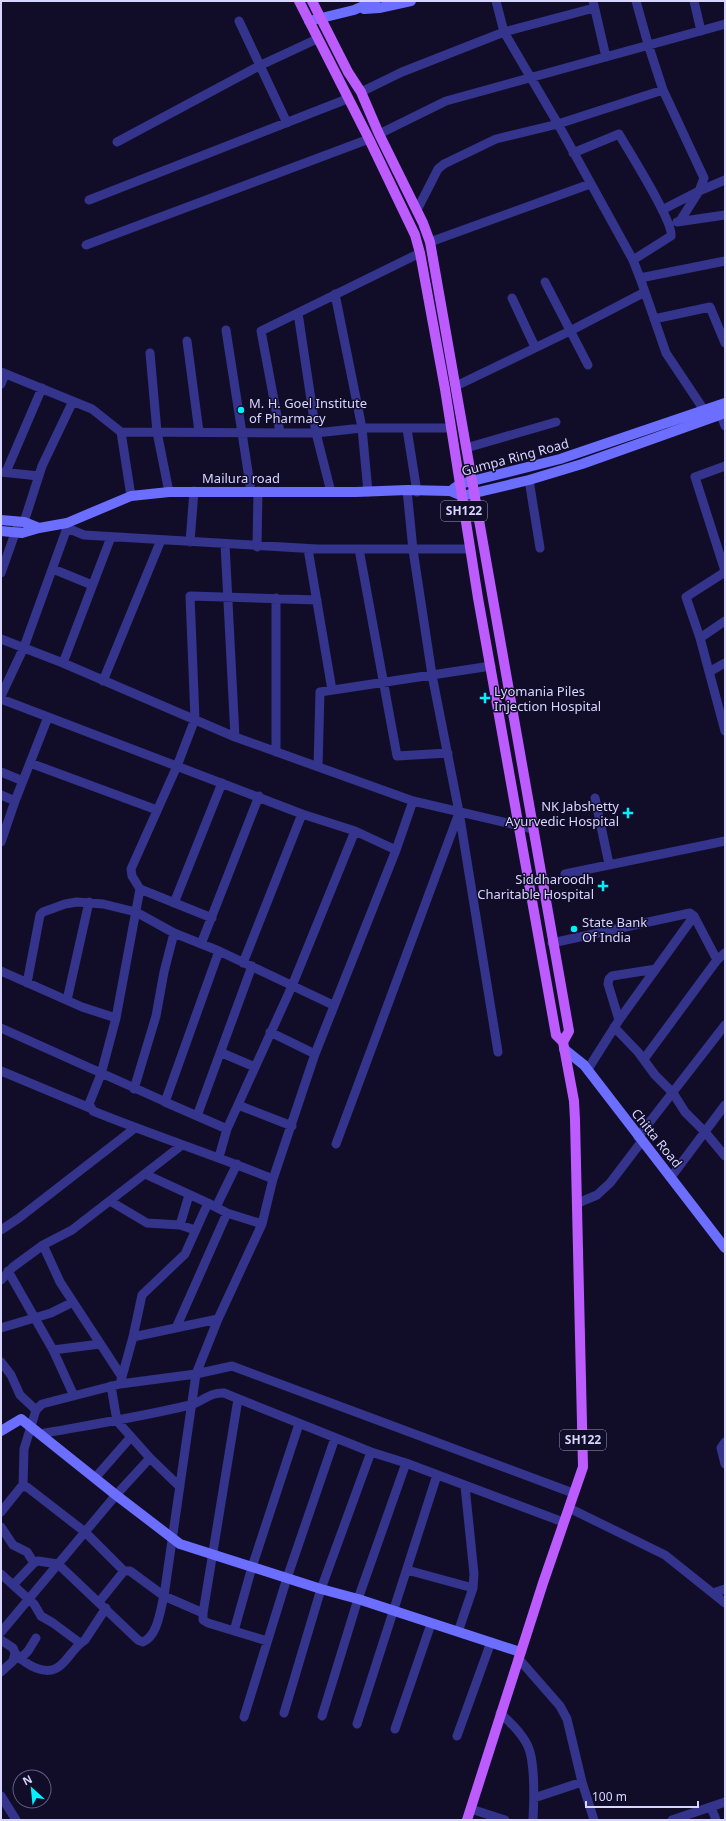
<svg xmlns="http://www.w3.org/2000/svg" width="726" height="1821" viewBox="0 0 726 1821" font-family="'Noto Sans',sans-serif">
	<rect width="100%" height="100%" fill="#110d29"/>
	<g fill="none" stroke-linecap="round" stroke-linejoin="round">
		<!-- street -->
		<path stroke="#34348c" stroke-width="9" d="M 593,1 L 606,57
			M 636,1 L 648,44 L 663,90 L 704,178 L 699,191 L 680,221
			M 694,1 L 701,31
			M 594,8 L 504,32 L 558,124 L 633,260 L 640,278 L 725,261
			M 239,21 L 287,123
			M 361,92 L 402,72 L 504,32 L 496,1
			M 379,134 L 446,101 L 725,24
			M 117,142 L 261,65 L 317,39
			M 573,153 L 619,134 C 628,150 674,222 671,236 L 633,260
			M 89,200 L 347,99
			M 417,210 L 438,169 L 444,164 L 496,139 L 558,124 L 663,90
			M 662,210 L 699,191 L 725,180
			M 677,222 L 725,215
			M 430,242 L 590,184
			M 86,245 L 369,139
			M 545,282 L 588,365
			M 645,292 L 666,353 L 704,410
			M 335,294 L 362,428 L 368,492
			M 512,298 L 535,347
			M 298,313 L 316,433 L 331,492
			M 654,319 L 710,307 L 725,343
			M 226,330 L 251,491
			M 187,341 L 199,432
			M 150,353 L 157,432 L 169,492
			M 1,372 L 92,409 L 121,432 L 316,433 L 362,428 L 451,428
			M 1,384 L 5,374
			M 456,386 L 570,331 L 645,292 L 640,278
			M 721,415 L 725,426
			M 407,429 L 417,492
			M 121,432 L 131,496
			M 280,432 L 261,331 L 420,253
			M 466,448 L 556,422
			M 725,466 L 695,477 L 725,571
			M 1,472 L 39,476
			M 6,472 L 42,388
			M 529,480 L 540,548
			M 407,490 L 413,550 L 432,675 L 459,812 L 498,1052
			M 24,522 L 42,466 L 73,401
			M 67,523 L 67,528 L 84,535 L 317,549 L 470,549
			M 190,542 L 194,491
			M 225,544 L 235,737
			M 257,547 L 258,491
			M 308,549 L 332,690
			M 359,549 L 397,756 L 448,753
			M 53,569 L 92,585
			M 725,572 L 686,597 L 700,638 L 725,731
			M 1,573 L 19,522
			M 276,598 L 276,752
			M 700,638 L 725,621
			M 1,639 L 63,663 L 235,737 L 413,801 L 533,829
			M 63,663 L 111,537
			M 709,672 L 725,663
			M 103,681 L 161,540
			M 1,696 L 24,647 L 67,528
			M 1,699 L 302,814 L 355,831 L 396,850 L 413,801
			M 30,763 L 157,810
			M 318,767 L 320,692 L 491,666
			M 1,772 L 23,781
			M 1,795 L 15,801
			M 595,798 L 609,864
			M 1,842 L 15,801 L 48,717
			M 565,874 L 725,841
			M 140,889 L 132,876 L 131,869 L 177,766 L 195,719 L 190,596 L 317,600
			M 174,903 L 222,783
			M 212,918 L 140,889 L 116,1018 L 101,1074 L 89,1104 L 93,1111 C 152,1135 214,1155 273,1179
			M 552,943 L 690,913 L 694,916 L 717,960
			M 201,944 L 259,796
			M 219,951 L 165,1102 L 227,1129
			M 243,963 L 302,814
			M 1,971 L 82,1007 L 116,1018
			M 27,983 L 40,915 L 43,912 L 65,904 L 77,902 L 103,904 L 136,912 L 174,933 L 219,951 L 333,1005
			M 67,1000 L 89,902
			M 619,1020 L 608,984 L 609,979 L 612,976 L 656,969
			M 614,1027 L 638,1052 L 655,1075 L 673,1093 L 685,1112 L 705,1132 L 725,1156
			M 1,1028 L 168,1103
			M 270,1032 L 315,1054
			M 222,1053 L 255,1067
			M 644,1059 L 717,960 L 725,953
			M 588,1069 L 619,1020 L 694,916
			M 1,1071 L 90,1108
			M 134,1089 L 156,1016 L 164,972 L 174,933
			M 238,1105 L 292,1126
			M 197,1116 L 252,966
			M 638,1137 L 725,1025
			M 336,1144 L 459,813
			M 219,1157 L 227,1129 L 292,986 L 355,831
			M 145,1174 L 208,1203
			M 671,1177 L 725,1105
			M 110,1201 L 147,1223 L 180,1225 L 195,1230
			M 578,1203 L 597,1195 L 610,1183 L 642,1141
			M 216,1207 L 237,1164
			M 180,1225 L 189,1195
			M 1,1230 L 19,1218 L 135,1128
			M 43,1245 L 60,1282 L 122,1377
			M 8,1271 L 53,1350 L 74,1396
			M 1,1280 L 13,1267 L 43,1245 L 72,1230 L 182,1145
			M 1,1328 L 51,1313 L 73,1302
			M 176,1328 L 227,1213
			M 133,1337 L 218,1319
			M 53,1350 L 100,1344
			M 1,1362 L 11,1375 L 20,1395 L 36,1410
			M 120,1384 L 133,1337 L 142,1295 L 185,1254 L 208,1203 L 227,1213 L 262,1224
			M 111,1386 L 117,1421 L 150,1458 L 180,1487
			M 238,1399 L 203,1613 L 203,1620 L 208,1623 L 267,1641
			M 40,1434 C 90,1425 140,1417 190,1405 C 202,1402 210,1392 224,1393 L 371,1452 L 406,1463 L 563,1522
			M 725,1442 L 721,1448 L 725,1464
			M 95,1478 L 130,1438
			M 23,1486 L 24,1449 L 36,1410 L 42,1404 L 120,1384 L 196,1374 L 232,1366 L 573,1493
			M 569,1508 L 665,1555 L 725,1603
			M 1,1512 L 21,1487 L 27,1487 L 85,1532 L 124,1571
			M 1,1527 L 13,1545 L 27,1552 L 34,1563
			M 407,1570 L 473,1588
			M 1,1574 L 34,1604 L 41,1616 L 53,1623 L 80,1643
			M 14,1584 L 34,1563 L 38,1561 L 58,1564 L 138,1640 L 143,1642 C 158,1635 160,1611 164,1596 L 196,1374 L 218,1319 L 262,1224 L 273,1179 L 315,1054 L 396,850
			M 713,1593 L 725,1589
			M 99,1602 L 124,1571 L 130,1571 L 164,1596 L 203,1613
			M 234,1631 L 252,1567 L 299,1424
			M 1,1632 L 116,1495 L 150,1458
			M 458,1632 L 473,1588 L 474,1574 L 465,1486
			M 1,1640 L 13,1648 L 15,1653 L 13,1661 L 1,1672
			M 15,1653 C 26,1665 47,1678 61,1665 C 70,1657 75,1646 85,1640 L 106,1608
			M 518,1658 L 560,1706 L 567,1719 L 582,1782 L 594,1820
			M 20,1659 L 28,1651 L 36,1638
			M 284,1713 L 321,1589 L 371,1452
			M 500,1713 C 511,1723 526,1737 530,1752 C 535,1771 534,1801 533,1820
			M 322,1716 L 358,1599 L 406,1463
			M 244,1717 L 287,1578 L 335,1438
			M 357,1724 L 437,1475
			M 395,1729 L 431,1624
			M 457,1736 L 491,1642
			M 1,1796 L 16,1820
			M 534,1798 L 582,1782
			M 711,1807 L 716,1820
			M 471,1809 L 505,1820
			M 672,1820 L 725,1802"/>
		<!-- secondary -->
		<path stroke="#6c6eff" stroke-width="10" d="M 364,9 L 379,8 L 411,1
			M 309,21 L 354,10 L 375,1
			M 453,489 L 460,484 L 560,459 L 725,403
			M 1,520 L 24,522 L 39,528
			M 1,531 L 22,533 L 39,528 L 67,523 L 131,496 L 169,492 L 356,492 L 407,490 L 450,491 L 462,496 L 529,480 L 582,464 L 725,413
			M 564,1049 L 584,1065 L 725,1248
			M 1,1431 L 21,1419 L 116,1495 L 180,1544 L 321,1589 L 358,1599 L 520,1652"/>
		<!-- primary -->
		<path stroke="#bc5cff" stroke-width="10" d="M 299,1 L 369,139 L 415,235 L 420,253 L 445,389 L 478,598 L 556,1035 L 563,1042 L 574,1101 L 575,1120 L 583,1467 L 543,1583 L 467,1820
			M 312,1 L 348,72 L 361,92 L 379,134 L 423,223 L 430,242 L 569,1031 L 563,1042"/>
	</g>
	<!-- markers -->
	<g fill="#01f0ff" stroke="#110d29" stroke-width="1.5">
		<circle cx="241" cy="410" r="4"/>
		<path d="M483 692h4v4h4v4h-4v4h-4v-4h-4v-4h4z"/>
		<path d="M626 807h4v4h4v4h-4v4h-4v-4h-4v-4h4z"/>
		<path d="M601 880h4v4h4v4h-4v4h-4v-4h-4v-4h4z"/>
		<circle cx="574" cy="929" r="4"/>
	</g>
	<g text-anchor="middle" stroke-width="3" stroke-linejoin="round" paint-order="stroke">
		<!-- shield labels -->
		<g fill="#110d29" stroke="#9c99bf" stroke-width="1">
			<rect x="441" y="501" width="46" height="20" rx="3"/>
			<rect x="560" y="1430" width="46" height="20" rx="3"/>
		</g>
		<g font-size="12" font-weight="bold" fill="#d8d5ff">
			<text x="464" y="515">SH122</text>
			<text x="583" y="1444">SH122</text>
		</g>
		<!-- poi labels -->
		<g font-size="13" fill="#d8d5ff" stroke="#110d29" text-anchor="start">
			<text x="249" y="408">M. H. Goel Institute<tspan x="249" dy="15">of Pharmacy</tspan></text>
			<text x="494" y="696">Lyomania Piles<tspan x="494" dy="15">Injection Hospital</tspan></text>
			<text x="619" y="811" text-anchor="end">NK Jabshetty<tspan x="619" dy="15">Ayurvedic Hospital</tspan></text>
			<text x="594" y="884" text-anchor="end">Siddharoodh<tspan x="594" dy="15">Charitable Hospital</tspan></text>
			<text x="582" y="927">State Bank<tspan x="582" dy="15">Of India</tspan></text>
		</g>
		<!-- street labels -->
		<g font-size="13" fill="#d8d5ff" stroke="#110d29">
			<text transform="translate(515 457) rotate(-15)" y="5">Gumpa Ring Road</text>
			<text x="241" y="483">Mailura road</text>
			<text transform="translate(657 1138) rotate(51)" y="5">Chitta Road</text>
		</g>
	</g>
	<!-- border -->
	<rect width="726" height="1821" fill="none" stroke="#d8d5ff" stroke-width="4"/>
	<!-- north arrow -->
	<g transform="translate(32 1789) rotate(333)"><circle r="19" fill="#110d29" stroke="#615d7f"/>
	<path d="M0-3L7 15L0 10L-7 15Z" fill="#01f0ff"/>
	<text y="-6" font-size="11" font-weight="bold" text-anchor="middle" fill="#d8d5ff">N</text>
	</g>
	<!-- scale -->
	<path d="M586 1801v6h112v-6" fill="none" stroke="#d8d5ff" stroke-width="2"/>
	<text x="592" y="1801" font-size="12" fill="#d8d5ff" stroke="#110d29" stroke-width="3" paint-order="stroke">100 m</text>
</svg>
